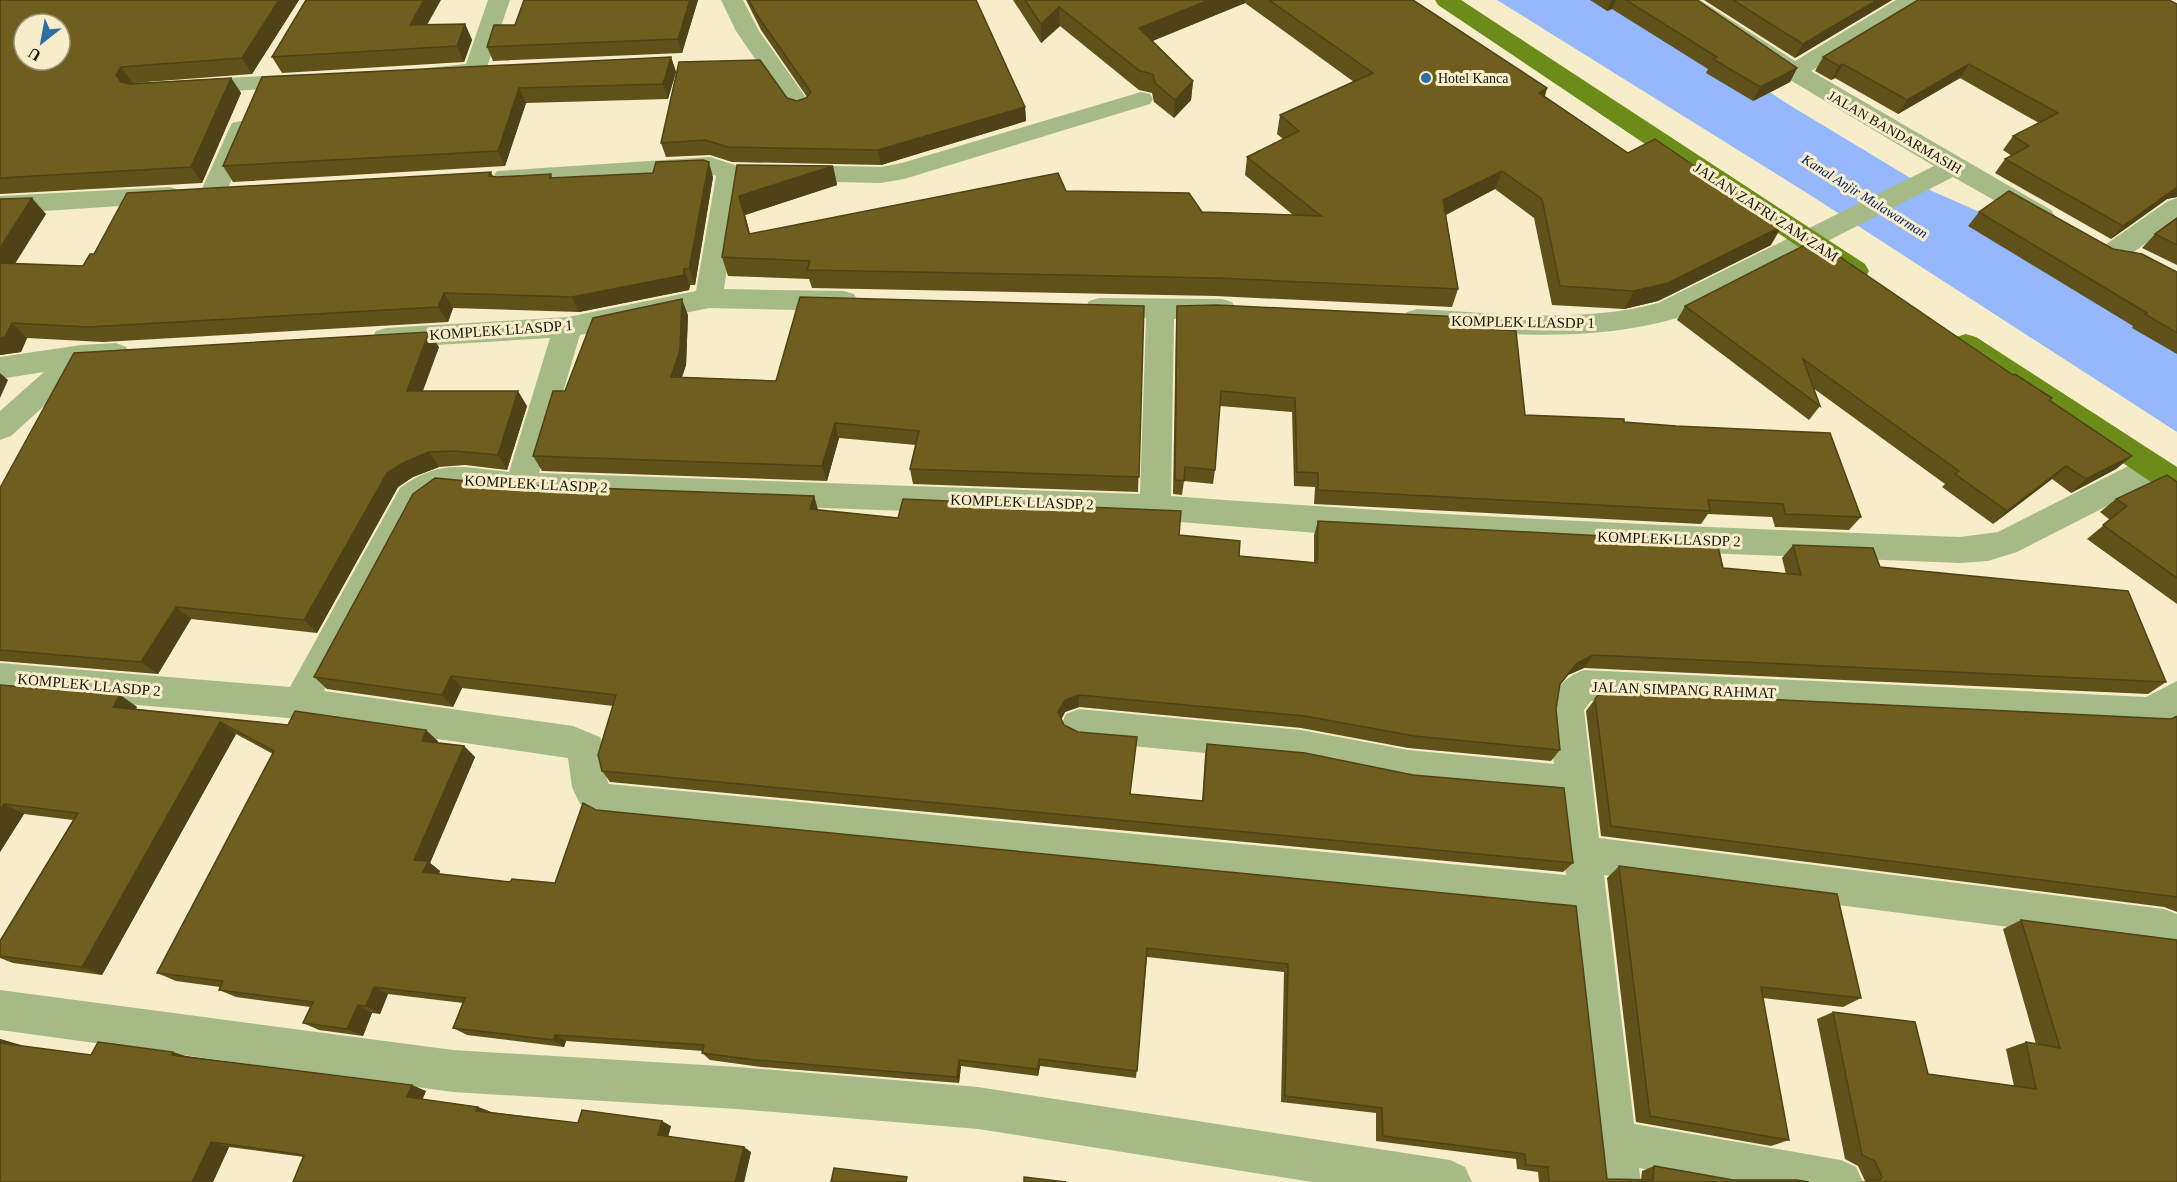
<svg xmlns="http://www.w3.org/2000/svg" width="2177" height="1182" viewBox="0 0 2177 1182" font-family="'Times New Roman',serif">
	<rect width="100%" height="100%" fill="#f8edca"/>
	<!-- water -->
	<path fill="#95b8fc" d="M 1497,0 L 1635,0 L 1786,103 L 1932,191 L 2127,277 L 2177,305 L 2177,432 L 1807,193 Z"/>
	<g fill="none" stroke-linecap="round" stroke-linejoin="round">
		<!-- minor -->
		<path fill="#a6ba86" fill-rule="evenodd" d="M 488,0 L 510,0 L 484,76 L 435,80 L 427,78 L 423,73 L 427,68 L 466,64 Z
			M 721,0 L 743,0 L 759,31 L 812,106 L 809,111 L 800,114 L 791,111 L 736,31 Z
			M 1674,0 L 1700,0 L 1795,61 L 1896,0 L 1923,0 L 1920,5 L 1811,71 L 2051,210 L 2055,216 L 2051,222 L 2042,225 L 2033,222 L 1953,177 L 1677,318 C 1591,343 1505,334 1417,329 L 1407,326 L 1403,319 L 1407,312 L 1417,309 C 1497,313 1580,324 1658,303 L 1934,166 L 1785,77 Z
			M 303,74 L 311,76 L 315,81 L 311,86 L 189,94 L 181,92 L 177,87 L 181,82 L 189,80 Z
			M 1141,92 L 1150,94 L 1153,99 L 1150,104 L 904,179 L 881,183 L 791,181 L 782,179 L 778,173 L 782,167 L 791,165 L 881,167 L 902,163 Z
			M 241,121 L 250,123 L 253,129 L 226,193 L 222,199 L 213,202 L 204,199 L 200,193 L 229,129 L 232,123 Z
			M 710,157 L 738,166 L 742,172 L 724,289 L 844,291 L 854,294 L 858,301 L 854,308 L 844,311 L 709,308 L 580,335 L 539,473 L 1140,494 L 1146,318 L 1099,318 L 1089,315 L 1085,308 L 1089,301 L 1099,298 L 1222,299 L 1232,302 L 1236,309 L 1232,316 L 1222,319 L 1174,319 L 1171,496 C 1434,516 1697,527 1960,537 L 1998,532 L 2142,459 L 2153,456 L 2164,459 L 2168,468 L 2164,477 L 2017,552 L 1988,561 L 1960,563 L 1577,548 L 1342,535 L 1155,520 L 520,497 L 445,490 L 422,506 L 324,691 L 573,726 L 600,737 C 606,752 602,773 609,784 L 1566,875 L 1557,797 L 1408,784 L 1301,762 L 1079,741 L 1066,736 L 1061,725 L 1066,714 L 1079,709 L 1301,730 L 1408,750 L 1554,764 C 1550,725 1539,686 1584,670 L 2146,697 L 2177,681 L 2177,715 L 2151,729 L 1591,701 L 1584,710 L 1599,838 L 2164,909 L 2177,914 L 2177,942 L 2164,947 L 1604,875 L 1634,1124 L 1841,1160 L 1856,1167 L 1863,1182 L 1719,1182 L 1639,1168 L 1641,1182 L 1597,1182 L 1569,913 L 605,818 L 580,804 L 572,787 L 568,758 L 299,719 L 0,693 L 0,663 L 290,687 L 400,488 C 440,459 462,467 509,472 L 550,338 L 386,348 L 376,345 L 372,338 L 376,331 L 386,328 L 568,317 L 696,291 L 716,176 L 708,173 L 506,185 L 497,183 L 493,177 L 497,171 Z
			M 170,187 L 179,190 L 183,196 L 179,202 L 0,214 L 0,196 Z
			M 2177,198 L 2177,220 L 2122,261 L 2112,263 L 2102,261 L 2099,254 L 2102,247 L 2168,201 Z
			M 116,343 L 126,347 L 130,354 L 126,361 L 88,366 L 11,436 L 0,440 L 0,411 L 44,372 L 0,379 L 0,357 L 81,345 Z
			M 0,990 L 453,1050 L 737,1067 L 978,1087 L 1450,1160 L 1465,1167 L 1472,1182 L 1312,1182 L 978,1129 L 737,1109 L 453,1092 L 0,1030 Z"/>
		<!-- major -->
		<path fill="#6b8c19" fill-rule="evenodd" d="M 1435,0 L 1461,0 L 1865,264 L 1869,271 L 1865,278 L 1855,280 L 1845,278 L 1438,5 Z
			M 1966,334 L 1976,337 L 2177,467 L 2177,495 L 2166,492 L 1956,351 L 1952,344 L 1956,337 Z"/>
	</g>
	<!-- wall -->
	<path fill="#60511b" d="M 0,0 L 299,0 L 252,74 L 133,83 L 231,78 L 241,93 L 202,183 L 0,194 Z
		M 524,0 L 698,0 L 682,53 L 493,61 L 487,47 L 515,25 Z
		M 746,0 L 976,0 L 1025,107 L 1026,121 L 881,165 L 732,162 L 710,155 L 666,157 L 661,143 L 787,98 L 797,101 L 807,97 L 761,30 Z
		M 1013,0 L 1413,0 L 1547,88 L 1545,96 L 1628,153 L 1771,245 L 1658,301 L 1624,309 L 1552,305 L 1534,218 L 1495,189 L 1446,215 L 1458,289 L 1452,307 L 1215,296 L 812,288 L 809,279 L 728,276 L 722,257 L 737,165 L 833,166 L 837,185 L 745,215 L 750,234 L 1066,191 L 1202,212 L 1293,215 L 1245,175 L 1247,157 L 1283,139 L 1277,134 L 1280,115 L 1354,82 L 1245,3 L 1152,41 L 1193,81 L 1191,100 L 1174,118 L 1154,102 L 1152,93 L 1139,90 L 1060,26 L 1041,43 Z
		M 1590,0 L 1697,0 L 1797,68 L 1790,82 L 1753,101 L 1706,73 L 1708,69 L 1612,9 L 1607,11 Z
		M 1704,0 L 1892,0 L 1795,58 Z
		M 2177,4 L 2177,197 L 2167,199 L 2111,239 L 1995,173 L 2005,159 L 2012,156 L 2003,150 L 2013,136 L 2039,123 L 1960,78 L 1898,114 L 1835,78 L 1831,80 L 1815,71 L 1823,57 Z
		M 465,24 L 472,40 L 464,62 L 282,73 L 272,57 L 427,25 Z
		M 671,57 L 676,72 L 668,99 L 526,103 L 505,166 L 233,182 L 223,166 L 262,77 Z
		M 491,172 L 493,176 L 497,177 L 551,174 L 552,178 L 713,177 L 695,285 L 690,285 L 689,290 L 579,312 L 453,308 L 448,322 L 103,342 L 27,338 L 21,352 L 0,355 L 0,199 L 46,214 L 15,264 L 83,266 L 94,254 Z
		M 1979,212 L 2113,249 L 2177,272 L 2177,354 L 2132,328 L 2133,326 L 1968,226 Z
		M 2177,218 L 2177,265 L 2142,248 L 2155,234 Z
		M 1810,250 L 2050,400 L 2132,456 L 2116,469 L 2071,493 L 2052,479 L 1993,524 L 1942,487 L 1945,484 L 1813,388 L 1820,406 L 1809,420 L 1677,320 L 1685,306 Z
		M 1144,306 L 1138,492 L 913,484 L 910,469 L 916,445 L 839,438 L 827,481 L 542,471 L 533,456 L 565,391 L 688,315 L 686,365 L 682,377 L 776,381 Z
		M 1177,306 L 1463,327 L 1525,415 L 1624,422 L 1861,517 L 1849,530 L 1775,527 L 1772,517 L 1708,514 L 1701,524 L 1314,504 L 1315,487 L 1294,486 L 1292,412 L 1220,406 L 1215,470 L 1213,484 L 1184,481 L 1182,495 L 1173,494 L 1176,321 Z
		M 439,347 L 423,391 L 527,406 L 507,470 L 465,465 L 439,467 L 413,477 L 398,487 L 317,633 L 191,619 L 158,674 L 0,661 L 0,488 Z
		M 2177,482 L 2177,604 L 2087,539 L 2110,520 L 2100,512 L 2116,499 Z
		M 511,485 L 814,496 L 818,510 L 898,518 L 1179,535 L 1239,556 L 1314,563 L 1314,535 L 1318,521 L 1723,568 L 1786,574 L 1782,558 L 1793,545 L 1880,567 L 2166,682 L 2148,694 L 1584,668 L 1568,675 L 1559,686 L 1556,709 L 1560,750 L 1551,761 L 1408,748 L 1301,728 L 1079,707 L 1065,712 L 1061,720 L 1064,725 L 1131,794 L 1202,801 L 1205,755 L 1207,744 L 1573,863 L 1563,872 L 610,782 L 602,771 L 613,706 L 462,688 L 453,707 L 327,689 L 314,677 Z
		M 0,685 L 120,695 L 137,707 L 136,709 L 438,741 L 438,743 L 464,746 L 475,757 L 430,863 L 440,871 L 439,874 L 510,882 L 555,883 L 596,810 L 1576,906 L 1607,1179 L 1641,1180 L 1642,1171 L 1654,1166 L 1733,1180 L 1809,1182 L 1539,1182 L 1538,1172 L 1517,1169 L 1516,1159 L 1376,1141 L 1376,1113 L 1281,1102 L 1284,972 L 1147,957 L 1136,1078 L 1040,1066 L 1038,1076 L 961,1066 L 959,1083 L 761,1067 L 710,1060 L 702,1053 L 703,1051 L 566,1041 L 564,1047 L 467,1035 L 453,1028 L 463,1003 L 388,994 L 380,1014 L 372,1013 L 363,1036 L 319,1030 L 303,1023 L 310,1007 L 236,997 L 219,990 L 220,987 L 176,981 L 157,973 L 273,754 L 236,734 L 102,975 L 13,963 L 0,958 L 0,941 L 73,820 L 24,814 L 0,852 Z
		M 1601,691 L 2171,719 L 2177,716 L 2177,912 L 2164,907 L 1601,836 L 1586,711 Z
		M 1619,866 L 1861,998 L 1843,1007 L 1763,998 L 1789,1140 L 1771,1146 L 1636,1122 L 1607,878 Z
		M 2021,920 L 2177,1182 L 1859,1182 L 1865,1181 L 1858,1166 L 1845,1159 L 1817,1019 L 1833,1012 L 1928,1074 L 2014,1086 L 2006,1049 L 2026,1042 L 2036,1044 L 2003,929 Z
		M 0,1039 L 21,1046 L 91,1055 L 185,1056 L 426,1091 L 422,1099 L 478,1107 L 491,1112 L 578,1123 L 671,1126 L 668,1137 L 751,1152 L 744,1182 L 293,1182 L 304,1157 L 229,1147 L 213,1182 L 0,1182 Z"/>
	<!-- shaded-wall -->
	<path fill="#4e4216" d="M 279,0 L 299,0 L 252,74 L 242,58 Z
		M 424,0 L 441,0 L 418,41 L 410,25 Z
		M 690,0 L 698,0 L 682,53 L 678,39 Z
		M 1209,0 L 1245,0 L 1245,3 L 1138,47 L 1139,28 Z
		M 1611,0 L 1616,0 L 1612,9 L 1607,11 Z
		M 1877,0 L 1892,0 L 1795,58 L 1803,44 Z
		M 1059,7 L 1060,26 L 1041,43 L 1041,24 Z
		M 465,24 L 472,40 L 464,62 L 457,46 Z
		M 671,57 L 676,72 L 668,99 L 663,84 Z
		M 1843,64 L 1835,78 L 1831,80 L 1839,66 Z
		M 1969,64 L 1960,78 L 1898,114 L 1907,100 Z
		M 121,67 L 133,83 L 128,91 L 116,75 Z
		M 1797,68 L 1790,82 L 1753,101 L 1760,87 Z
		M 231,78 L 241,93 L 202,183 L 191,167 Z
		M 1193,81 L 1191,100 L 1174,118 L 1175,100 Z
		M 519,88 L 526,103 L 505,166 L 498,151 Z
		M 1547,88 L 1541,107 L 1539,93 Z
		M 1025,107 L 1026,121 L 881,165 L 878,150 Z
		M 709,162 L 713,177 L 695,285 L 689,269 Z
		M 833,166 L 837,185 L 745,215 L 755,253 L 739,196 Z
		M 1502,171 L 1495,189 L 1437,219 L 1443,200 Z
		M 2177,187 L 2177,197 L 2167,199 L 2111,239 L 2123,226 Z
		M 32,198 L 46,214 L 5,278 L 0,273 L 0,248 Z
		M 1782,226 L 1771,245 L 1658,301 L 1624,309 L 1634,291 Z
		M 684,269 L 690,285 L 689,290 L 579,312 L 572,297 Z
		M 444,293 L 453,308 L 448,322 L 438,307 Z
		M 682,299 L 688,315 L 686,365 L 677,392 L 671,377 Z
		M 12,323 L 27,338 L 21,352 L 0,355 L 0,338 Z
		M 429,332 L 439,347 L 417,405 L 407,391 Z
		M 0,373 L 8,380 L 0,398 Z
		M 518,391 L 527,406 L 507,470 L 498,455 Z
		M 835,423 L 839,438 L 827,481 L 822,466 Z
		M 429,452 L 439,467 L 413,477 L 398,487 L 317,633 L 304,620 L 387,473 L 403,463 Z
		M 2132,456 L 2116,469 L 2071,493 L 2086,479 Z
		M 2066,466 L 2052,479 L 1993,524 L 2007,511 Z
		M 814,496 L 818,510 L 810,509 Z
		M 176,607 L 191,619 L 158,674 L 141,662 Z
		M 1593,655 L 1584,668 L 1568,675 L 1551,696 L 1577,663 Z
		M 451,676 L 462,688 L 453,707 L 442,695 Z
		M 120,695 L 137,707 L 130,719 L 113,707 Z
		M 1079,695 L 1079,707 L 1065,712 L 1059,724 L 1058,712 L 1065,700 Z
		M 220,722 L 236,734 L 102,975 L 82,967 Z
		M 426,730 L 438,741 L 434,752 L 422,741 Z
		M 464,746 L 475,757 L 430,863 L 440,871 L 436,882 L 423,872 L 414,860 Z
		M 4,804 L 24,814 L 0,852 L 0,809 Z
		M 374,987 L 388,994 L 380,1014 L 366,1006 Z
		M 358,1005 L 372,1013 L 363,1036 L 347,1029 Z
		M 555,1035 L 566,1041 L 564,1047 L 553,1040 Z
		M 0,1039 L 21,1045 L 19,1049 L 0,1044 Z
		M 173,1052 L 192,1058 L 172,1055 Z
		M 1039,1059 L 1040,1066 L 1038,1076 L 1037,1069 Z
		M 959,1060 L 961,1066 L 959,1083 L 957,1077 Z
		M 412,1085 L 426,1091 L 421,1103 L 407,1097 Z
		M 478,1107 L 491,1112 L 476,1111 Z
		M 662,1121 L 671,1126 L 667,1140 L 658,1135 Z
		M 211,1142 L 229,1147 L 213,1182 L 192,1182 Z
		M 744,1147 L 751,1152 L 744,1182 L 735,1182 Z"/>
	<!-- building -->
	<path fill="#705e1f" stroke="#4e4216" stroke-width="1.5" fill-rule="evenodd" d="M 0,0 L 279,0 L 242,58 L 121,67 L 116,75 L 121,82 L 130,84 L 231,78 L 191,167 L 0,178 ZM 24,24 L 60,24 L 60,60 L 24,60 Z
		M 306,0 L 424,0 L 410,25 L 465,24 L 457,46 L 272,57 Z
		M 524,0 L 690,0 L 678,39 L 487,47 L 494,25 L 515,25 Z
		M 749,0 L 976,0 L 1025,107 L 878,150 L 728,147 L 705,140 L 661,143 L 679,62 L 760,60 L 787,98 L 797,101 L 806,98 L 811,92 L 757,15 Z
		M 1025,0 L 1209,0 L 1139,28 L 1193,81 L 1175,100 L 1155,83 L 1153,74 L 1140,71 L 1059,7 L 1041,24 Z
		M 1269,0 L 1413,0 L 1547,88 L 1539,93 L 1628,153 L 1655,139 L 1782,226 L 1668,283 L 1634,291 L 1560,286 L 1542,199 L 1502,171 L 1443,200 L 1458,289 L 1217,278 L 807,270 L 810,261 L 722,257 L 737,165 L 833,166 L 739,196 L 749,234 L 1058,173 L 1066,191 L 1189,193 L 1202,212 L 1321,216 L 1247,157 L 1299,131 L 1280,115 L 1373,73 Z
		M 1626,0 L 1697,0 L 1797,68 L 1760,87 L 1713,59 L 1717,57 Z
		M 1733,0 L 1877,0 L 1803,44 Z
		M 1918,0 L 2169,0 L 2177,4 L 2177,187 L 2123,226 L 2005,159 L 2029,146 L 2013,136 L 2058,113 L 1969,64 L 1907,100 L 1843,64 L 1839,66 L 1823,57 Z
		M 671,57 L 663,84 L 519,88 L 498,151 L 223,166 L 262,77 Z
		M 703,160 L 709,162 L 689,269 L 684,269 L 684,275 L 572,297 L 444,293 L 438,307 L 88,327 L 12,323 L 5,337 L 0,338 L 0,263 L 83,266 L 90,254 L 94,254 L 127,193 L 491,172 L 489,176 L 497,177 L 551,174 L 550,178 L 653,173 L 656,162 Z
		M 2009,191 L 2113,249 L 2142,254 L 2177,272 L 2177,333 L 2145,314 L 2147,313 L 1979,212 Z
		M 32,198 L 0,248 L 0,199 Z
		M 2177,218 L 2177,245 L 2155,234 Z
		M 1821,244 L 2013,375 L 2015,374 L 2052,398 L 2049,400 L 2132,456 L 2086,479 L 2066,466 L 2007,511 L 1955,474 L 1959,471 L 1803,359 L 1820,406 L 1685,306 L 1803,246 L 1810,250 Z
		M 800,297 L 1144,306 L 1139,477 L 910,469 L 919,431 L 835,423 L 822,466 L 533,456 L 553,391 L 565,391 L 593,318 L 682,299 L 680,350 L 671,377 L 776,381 Z
		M 1217,305 L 1462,317 L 1463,327 L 1516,331 L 1525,415 L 1624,419 L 1624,422 L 1676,426 L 1830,433 L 1861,517 L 1785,514 L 1783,504 L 1708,500 L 1710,511 L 1318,490 L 1318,473 L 1297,472 L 1295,398 L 1221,391 L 1215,470 L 1185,467 L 1184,481 L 1175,480 L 1177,306 Z
		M 429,332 L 407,391 L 518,391 L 498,455 L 455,451 L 429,452 L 403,463 L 387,473 L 304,620 L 176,607 L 141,662 L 0,650 L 0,488 L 74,353 Z
		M 2167,475 L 2177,482 L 2177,578 L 2103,525 L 2127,506 L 2116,499 Z
		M 435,478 L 511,485 L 814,496 L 810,509 L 898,518 L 903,499 L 1181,511 L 1179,535 L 1240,541 L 1239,556 L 1317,563 L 1318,521 L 1717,542 L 1723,568 L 1801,575 L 1793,545 L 1873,548 L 1880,567 L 2128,591 L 2166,682 L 1593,655 L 1577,663 L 1560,684 L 1556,709 L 1560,750 L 1414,736 L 1305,716 L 1079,695 L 1065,700 L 1058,712 L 1064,725 L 1078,732 L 1137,737 L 1130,794 L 1203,801 L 1207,744 L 1305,753 L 1413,775 L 1564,788 L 1573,863 L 602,771 L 598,755 L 616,695 L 451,676 L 442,695 L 314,677 L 413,494 Z
		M 0,685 L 120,695 L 113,707 L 288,725 L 295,711 L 426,730 L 422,741 L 464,746 L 414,860 L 428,861 L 423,872 L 510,882 L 512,879 L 555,883 L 583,803 L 596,810 L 1576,906 L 1607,1179 L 1653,1180 L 1654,1166 L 1733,1180 L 1797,1180 L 1809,1182 L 1549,1182 L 1548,1167 L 1526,1165 L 1525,1154 L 1383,1136 L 1382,1108 L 1285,1096 L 1288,964 L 1147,948 L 1137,1071 L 1039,1059 L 1037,1069 L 959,1060 L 957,1077 L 755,1060 L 702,1053 L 704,1045 L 555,1035 L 553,1040 L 453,1028 L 465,998 L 374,987 L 366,1006 L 358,1005 L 347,1029 L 303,1023 L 313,1002 L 219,990 L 223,981 L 157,973 L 274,751 L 220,722 L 82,967 L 0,956 L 0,941 L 78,813 L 4,804 L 0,809 Z
		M 1601,691 L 2171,719 L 2177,716 L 2177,897 L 1611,826 L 1595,699 Z
		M 1619,866 L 1837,894 L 1861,998 L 1761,987 L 1789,1140 L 1650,1116 Z
		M 2021,920 L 2177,940 L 2177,1182 L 1867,1182 L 1867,1180 L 1880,1180 L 1882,1177 L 1875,1161 L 1862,1155 L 1833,1012 L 1915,1022 L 1928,1074 L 2036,1089 L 2026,1042 L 2060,1048 Z
		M 98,1042 L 173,1052 L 172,1055 L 412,1085 L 407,1097 L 478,1107 L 476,1111 L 578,1123 L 582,1110 L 662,1121 L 658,1135 L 744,1147 L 735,1182 L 293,1182 L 304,1155 L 211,1142 L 192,1182 L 0,1182 L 0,1043 L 91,1055 Z
		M 834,1168 L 907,1177 L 906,1182 L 831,1182 Z
		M 1024,1177 L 1066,1182 L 1024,1182 Z"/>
	<!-- markers -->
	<circle fill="#2c6da3" stroke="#f8edca" stroke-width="2" cx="1426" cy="78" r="6"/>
	<g text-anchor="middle" stroke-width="6" stroke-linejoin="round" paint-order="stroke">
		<!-- far-poi labels -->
		<g font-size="14" fill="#181408" stroke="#f8edca" text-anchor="start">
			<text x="1438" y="83">Hotel Kanca</text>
		</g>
		<!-- far-street labels -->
		<g font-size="14" fill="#181408" stroke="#f8edca">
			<text transform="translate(1895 132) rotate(30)" y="5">JALAN BANDARMASIH</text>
		</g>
		<!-- far-water labels -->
		<g font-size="14" font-style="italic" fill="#072672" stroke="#f8edca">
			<text transform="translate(1865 196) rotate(32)" y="5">Kanal Anjir Mulawarman</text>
		</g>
		<!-- street labels -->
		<g font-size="15" fill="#181408" stroke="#f8edca">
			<text transform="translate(1766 212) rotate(33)" y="5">JALAN ZAFRI ZAM ZAM</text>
			<text transform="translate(1523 322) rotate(1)" y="5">KOMPLEK LLASDP 1</text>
			<text transform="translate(501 330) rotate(-4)" y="5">KOMPLEK LLASDP 1</text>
			<text transform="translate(536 484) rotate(3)" y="5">KOMPLEK LLASDP 2</text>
			<text transform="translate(1022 502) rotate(2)" y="5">KOMPLEK LLASDP 2</text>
			<text transform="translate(1669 539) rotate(2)" y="5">KOMPLEK LLASDP 2</text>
			<text transform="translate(89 685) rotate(5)" y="5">KOMPLEK LLASDP 2</text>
			<text transform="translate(1684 690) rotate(2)" y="5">JALAN SIMPANG RAHMAT</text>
		</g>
	</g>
	<!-- north arrow -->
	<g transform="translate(42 42) rotate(211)"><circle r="28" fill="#f8edca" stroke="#9e967c" stroke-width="1.5"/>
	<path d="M0-4.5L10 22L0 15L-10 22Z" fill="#2c6da3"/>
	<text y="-9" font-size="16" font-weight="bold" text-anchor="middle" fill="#181408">U</text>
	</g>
</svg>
